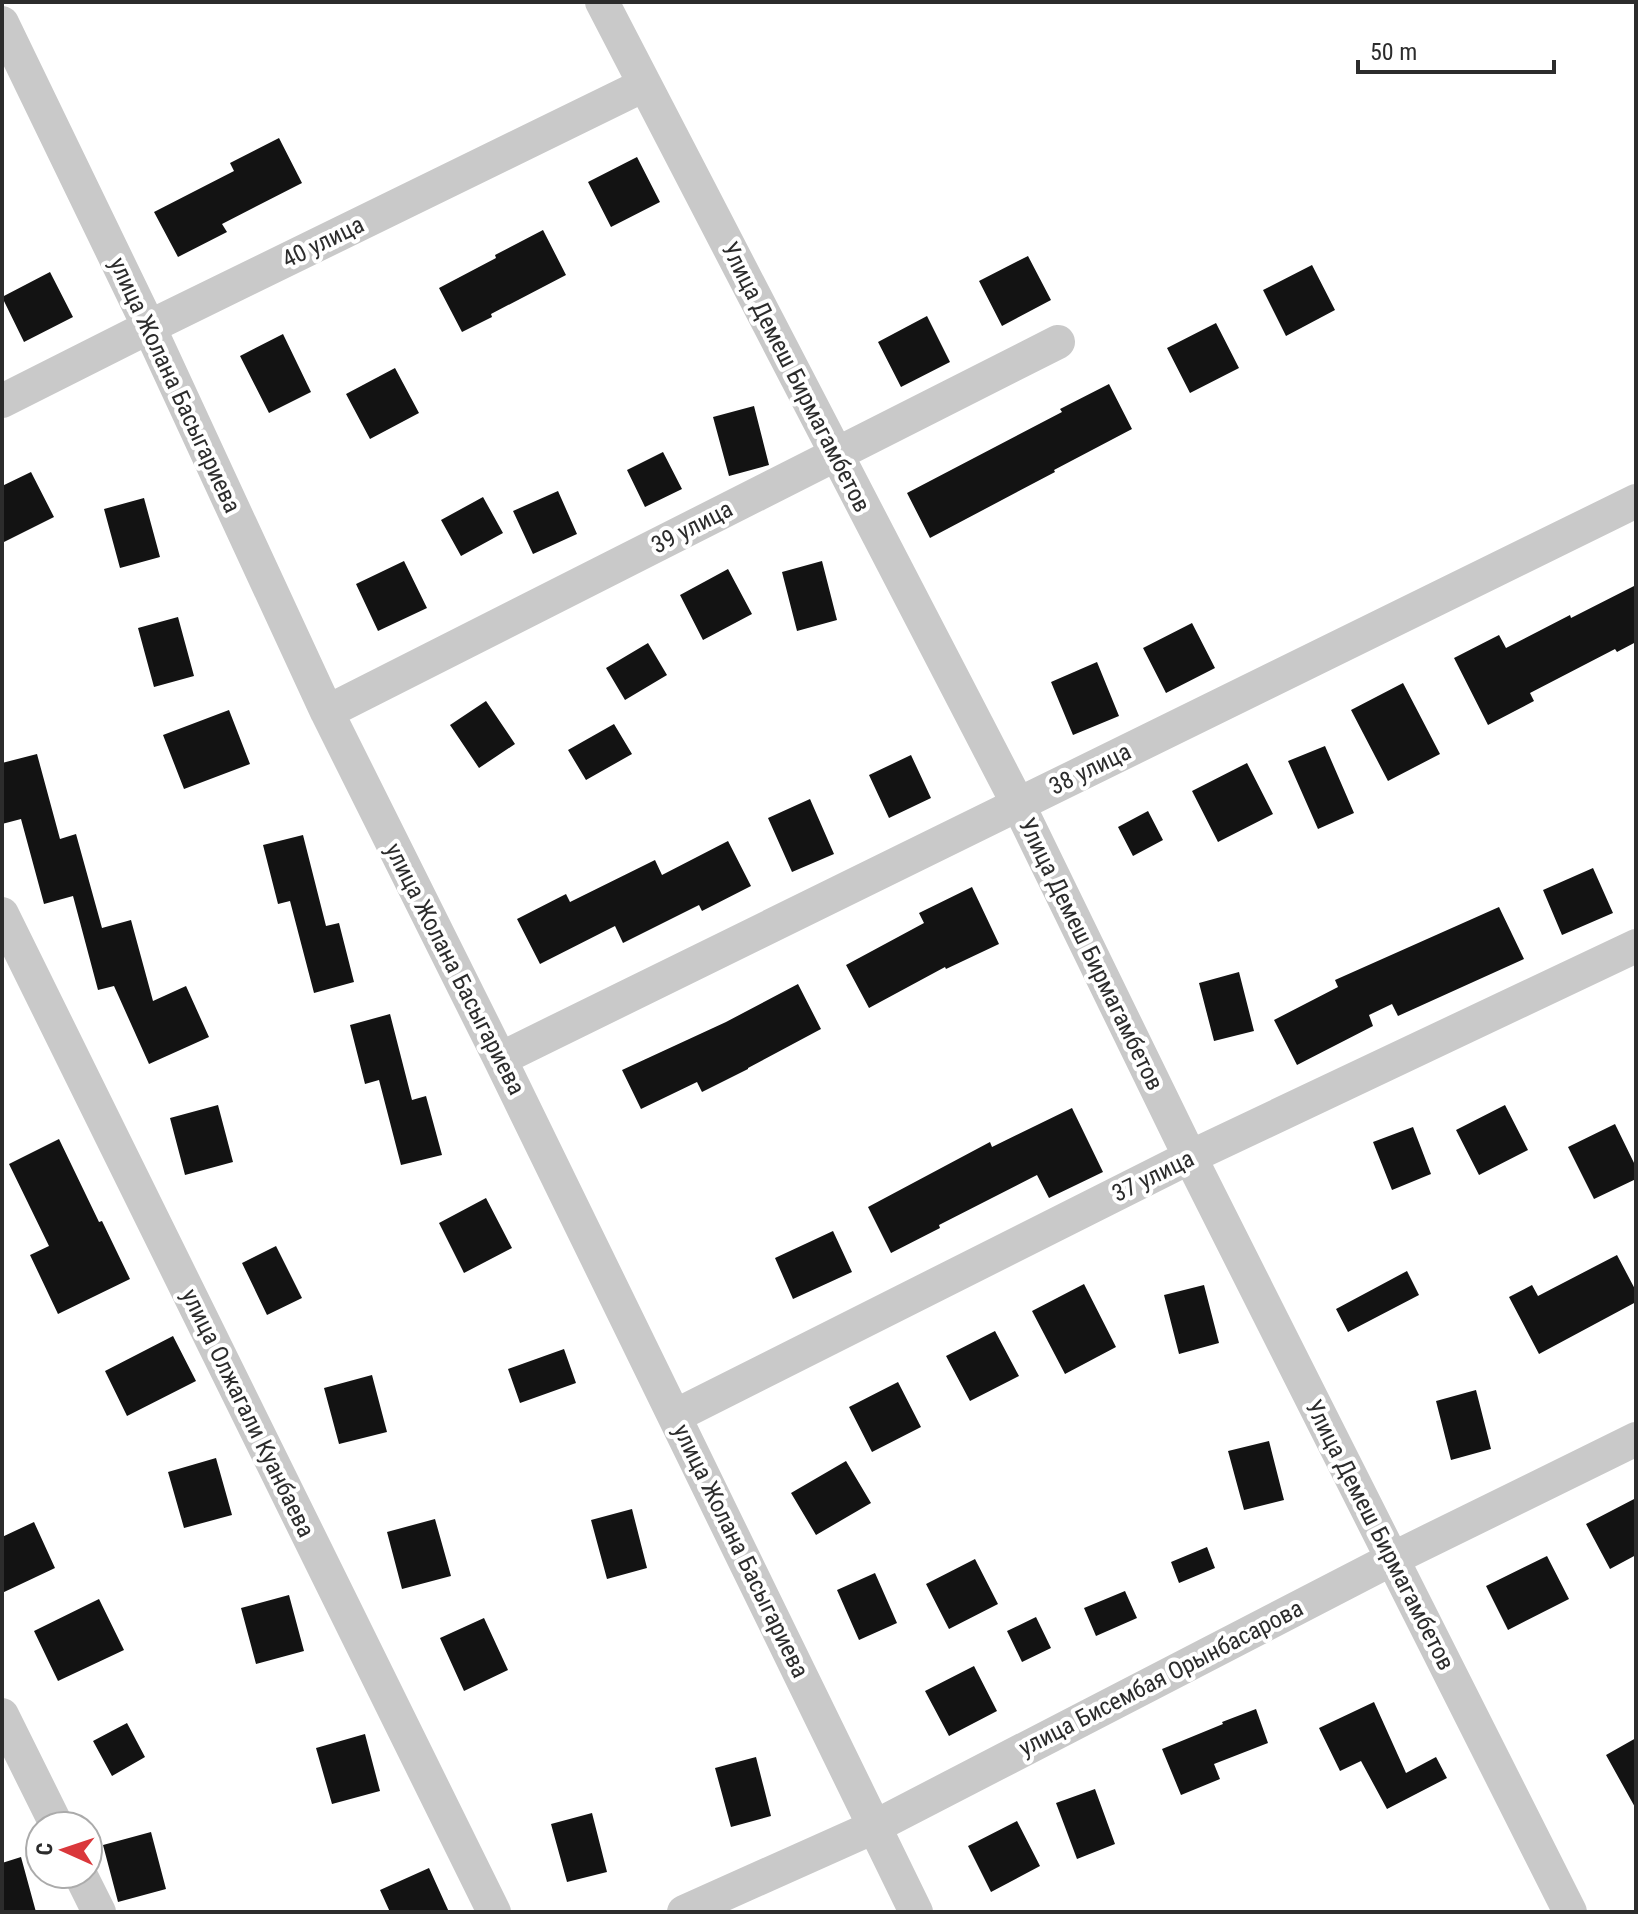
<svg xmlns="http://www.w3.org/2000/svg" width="1638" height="1914" viewBox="0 0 1638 1914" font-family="'Roboto Condensed',sans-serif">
	<rect width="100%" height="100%" fill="#fff"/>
	<!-- building -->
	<path fill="#131313" d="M 279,138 L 302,183 L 222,224 L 227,232 L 178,257 L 154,212 L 234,171 L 230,163 Z
		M 637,157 L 660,202 L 611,227 L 588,182 Z
		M 543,230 L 566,275 L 491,314 L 492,317 L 462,332 L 439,288 L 496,258 L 495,255 Z
		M 1028,256 L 1051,300 L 1002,326 L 979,281 Z
		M 1312,265 L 1335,310 L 1286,336 L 1263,290 Z
		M 50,272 L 73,317 L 24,342 L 2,297 Z
		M 927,316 L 950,362 L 901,387 L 878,342 Z
		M 1216,323 L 1239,368 L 1190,393 L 1167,348 Z
		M 283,334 L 311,392 L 269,413 L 240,356 Z
		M 395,368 L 419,413 L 370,439 L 346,394 Z
		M 1109,384 L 1132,429 L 1054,470 L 1055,472 L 930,538 L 907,493 L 1062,412 L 1060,409 Z
		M 754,406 L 769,465 L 729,476 L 713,417 Z
		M 663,452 L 682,489 L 645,507 L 627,470 Z
		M 31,472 L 54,517 L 2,543 L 2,486 Z
		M 558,491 L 577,534 L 533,554 L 513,511 Z
		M 483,497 L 503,533 L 461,556 L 441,520 Z
		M 144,498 L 160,557 L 120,568 L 104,509 Z
		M 404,561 L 427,608 L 378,631 L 356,584 Z
		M 822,561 L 837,620 L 797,631 L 782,572 Z
		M 728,569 L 752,614 L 703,640 L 680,595 Z
		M 1636,585 L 1636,642 L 1617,652 L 1615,649 L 1530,693 L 1534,701 L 1488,725 L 1454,658 L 1499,635 L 1506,648 L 1570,615 L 1571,618 Z
		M 178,617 L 194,676 L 154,687 L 138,628 Z
		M 1192,623 L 1215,668 L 1166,693 L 1143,648 Z
		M 648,643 L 667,675 L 625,700 L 606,668 Z
		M 1097,662 L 1119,716 L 1073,735 L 1051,682 Z
		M 1403,683 L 1440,754 L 1388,781 L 1351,710 Z
		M 486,701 L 515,744 L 479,768 L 450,725 Z
		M 229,710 L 250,764 L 184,789 L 163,735 Z
		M 614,724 L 632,754 L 586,780 L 568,750 Z
		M 1325,746 L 1354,813 L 1318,829 L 1288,761 Z
		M 37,754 L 60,839 L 76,834 L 102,928 L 131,920 L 153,1001 L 186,986 L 209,1037 L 149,1064 L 114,986 L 98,990 L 73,896 L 44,904 L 21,819 L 2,824 L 2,763 Z
		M 911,755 L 931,798 L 889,818 L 869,775 Z
		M 1247,763 L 1273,814 L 1218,842 L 1192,791 Z
		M 810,799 L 834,854 L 792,872 L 768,818 Z
		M 1148,811 L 1163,840 L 1133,856 L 1118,827 Z
		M 303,835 L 326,926 L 339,923 L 354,982 L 314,993 L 290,901 L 278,904 L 263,845 Z
		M 728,841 L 751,886 L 702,911 L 699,905 L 623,943 L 615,926 L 540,964 L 517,919 L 566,894 L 570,902 L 655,860 L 662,875 Z
		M 1593,868 L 1613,913 L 1562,935 L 1543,890 Z
		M 972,887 L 999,944 L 946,969 L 945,967 L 869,1008 L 846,965 L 924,923 L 919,913 Z
		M 1499,907 L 1524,959 L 1398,1016 L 1392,1004 L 1369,1015 L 1373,1026 L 1297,1065 L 1274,1020 L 1338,987 L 1335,980 Z
		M 1239,972 L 1254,1031 L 1214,1041 L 1199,983 Z
		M 798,984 L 821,1029 L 748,1068 L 748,1069 L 702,1092 L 697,1082 L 641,1109 L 622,1070 L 726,1022 Z
		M 390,1014 L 412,1100 L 426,1096 L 442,1155 L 401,1165 L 379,1080 L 365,1084 L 350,1025 Z
		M 218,1105 L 233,1162 L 185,1175 L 170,1118 Z
		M 1505,1105 L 1528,1150 L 1479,1175 L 1456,1130 Z
		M 1072,1108 L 1103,1172 L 1049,1198 L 1037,1175 L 939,1225 L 940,1228 L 891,1253 L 868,1207 L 990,1142 L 992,1147 Z
		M 1615,1124 L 1636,1167 L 1636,1179 L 1594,1199 L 1568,1147 Z
		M 1413,1127 L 1431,1174 L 1392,1190 L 1373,1142 Z
		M 59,1139 L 99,1222 L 102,1221 L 130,1279 L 58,1314 L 30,1255 L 49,1246 L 9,1164 Z
		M 486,1198 L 512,1248 L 464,1273 L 439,1223 Z
		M 833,1231 L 852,1272 L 793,1299 L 775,1258 Z
		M 276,1246 L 302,1298 L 267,1315 L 242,1263 Z
		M 1617,1255 L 1636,1291 L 1636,1302 L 1539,1354 L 1509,1297 L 1532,1285 L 1538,1296 Z
		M 1407,1271 L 1419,1295 L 1348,1332 L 1336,1309 Z
		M 1084,1284 L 1116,1347 L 1065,1374 L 1032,1311 Z
		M 1204,1285 L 1219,1343 L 1179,1354 L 1164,1295 Z
		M 995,1331 L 1019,1376 L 970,1401 L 946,1356 Z
		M 173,1336 L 196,1381 L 127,1416 L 105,1371 Z
		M 564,1349 L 576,1383 L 520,1403 L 508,1369 Z
		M 372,1375 L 387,1432 L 339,1444 L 324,1388 Z
		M 898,1382 L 921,1427 L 872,1452 L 849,1407 Z
		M 1476,1390 L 1491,1449 L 1451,1460 L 1436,1401 Z
		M 1269,1441 L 1284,1500 L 1244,1510 L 1228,1451 Z
		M 216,1458 L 232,1515 L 184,1528 L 168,1472 Z
		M 846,1461 L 871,1503 L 816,1535 L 791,1493 Z
		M 1636,1498 L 1636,1555 L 1610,1569 L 1586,1524 Z
		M 632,1509 L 647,1568 L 607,1579 L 591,1520 Z
		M 435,1519 L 451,1576 L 402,1589 L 387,1532 Z
		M 34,1522 L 55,1568 L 2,1593 L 2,1537 Z
		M 1207,1547 L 1215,1568 L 1179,1583 L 1171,1562 Z
		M 1547,1556 L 1569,1599 L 1508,1630 L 1486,1586 Z
		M 975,1559 L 998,1604 L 949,1629 L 926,1584 Z
		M 875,1573 L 897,1623 L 859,1640 L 837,1590 Z
		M 1125,1591 L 1137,1618 L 1096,1636 L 1084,1608 Z
		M 289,1595 L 304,1651 L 256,1664 L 241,1608 Z
		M 99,1599 L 124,1650 L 58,1681 L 34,1631 Z
		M 1036,1617 L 1051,1648 L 1022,1662 L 1007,1631 Z
		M 484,1618 L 508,1670 L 464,1691 L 440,1638 Z
		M 974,1666 L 997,1711 L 949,1736 L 925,1691 Z
		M 1374,1702 L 1406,1773 L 1436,1757 L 1447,1778 L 1387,1809 L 1361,1761 L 1340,1771 L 1319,1728 Z
		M 1256,1709 L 1268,1743 L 1214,1764 L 1220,1779 L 1181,1795 L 1162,1749 L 1223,1724 L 1222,1722 Z
		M 127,1723 L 145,1757 L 112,1776 L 93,1741 Z
		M 365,1734 L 380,1791 L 332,1804 L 316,1748 Z
		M 1636,1738 L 1636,1809 L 1606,1755 Z
		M 756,1757 L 771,1816 L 731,1827 L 715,1768 Z
		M 1095,1789 L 1115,1844 L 1077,1859 L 1056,1803 Z
		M 592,1813 L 607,1872 L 567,1882 L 551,1824 Z
		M 1017,1821 L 1040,1866 L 991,1892 L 968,1846 Z
		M 151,1832 L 166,1889 L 118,1902 L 103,1845 Z
		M 21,1857 L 36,1912 L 2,1912 L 2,1863 Z
		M 429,1868 L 449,1912 L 390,1912 L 380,1890 Z"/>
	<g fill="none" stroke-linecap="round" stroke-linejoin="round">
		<!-- minor -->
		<path stroke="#c9c9c9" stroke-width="34" d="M 602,2 L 1018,804 L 1190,1157 L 1570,1912
			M 2,23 L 149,327 L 327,712 L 500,1059 L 916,1912
			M 2,401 L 149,327 L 644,85
			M 327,712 L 1058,342
			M 2,914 L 494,1912
			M 500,1059 L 1636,501
			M 675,1416 L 1190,1157 L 1636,946
			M 2,1715 L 57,1826
			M 80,1874 L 99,1912
			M 684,1912 L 874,1827 L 1392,1559 L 1636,1439"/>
	</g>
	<g text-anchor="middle" stroke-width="8" stroke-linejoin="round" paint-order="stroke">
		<!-- street labels -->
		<g font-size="24" fill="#2c2c2c" stroke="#fff">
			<text transform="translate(323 242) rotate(-26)" y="8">40 улица</text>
			<text transform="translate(796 377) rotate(63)" y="8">Улица Демеш Бирмагамбетов</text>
			<text transform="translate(175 385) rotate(65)" y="8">улица Жолана Басыгариева</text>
			<text transform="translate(692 527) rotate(-27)" y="8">39 улица</text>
			<text transform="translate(1090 769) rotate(-26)" y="8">38 улица</text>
			<text transform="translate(1091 954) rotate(64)" y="8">Улица Демеш Бирмагамбетов</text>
			<text transform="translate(455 969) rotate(63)" y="8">улица Жолана Басыгариева</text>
			<text transform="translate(1153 1176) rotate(-26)" y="8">37 улица</text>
			<text transform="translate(248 1413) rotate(64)" y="8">улица Олжагали Куанбаева</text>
			<text transform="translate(1380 1535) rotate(63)" y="8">Улица Демеш Бирмагамбетов</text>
			<text transform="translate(741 1551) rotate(64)" y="8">улица Жолана Басыгариева</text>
			<text transform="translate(1161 1678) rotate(-27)" y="8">улица Бисембая Орынбасарова</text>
		</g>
	</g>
	<!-- border -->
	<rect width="1638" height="1914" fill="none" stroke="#2c2c2c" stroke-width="8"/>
	<!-- north arrow -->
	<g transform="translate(64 1850) rotate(273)"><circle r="38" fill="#ffffff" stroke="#ababab" stroke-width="2"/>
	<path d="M0-6L14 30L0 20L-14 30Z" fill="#da373b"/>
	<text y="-12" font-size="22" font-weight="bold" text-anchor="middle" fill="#2c2c2c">С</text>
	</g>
	<!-- scale -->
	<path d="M1358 60v12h196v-12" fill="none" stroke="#2c2c2c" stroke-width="4"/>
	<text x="1370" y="60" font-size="24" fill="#2c2c2c" stroke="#ffffff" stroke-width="6" paint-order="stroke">50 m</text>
</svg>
